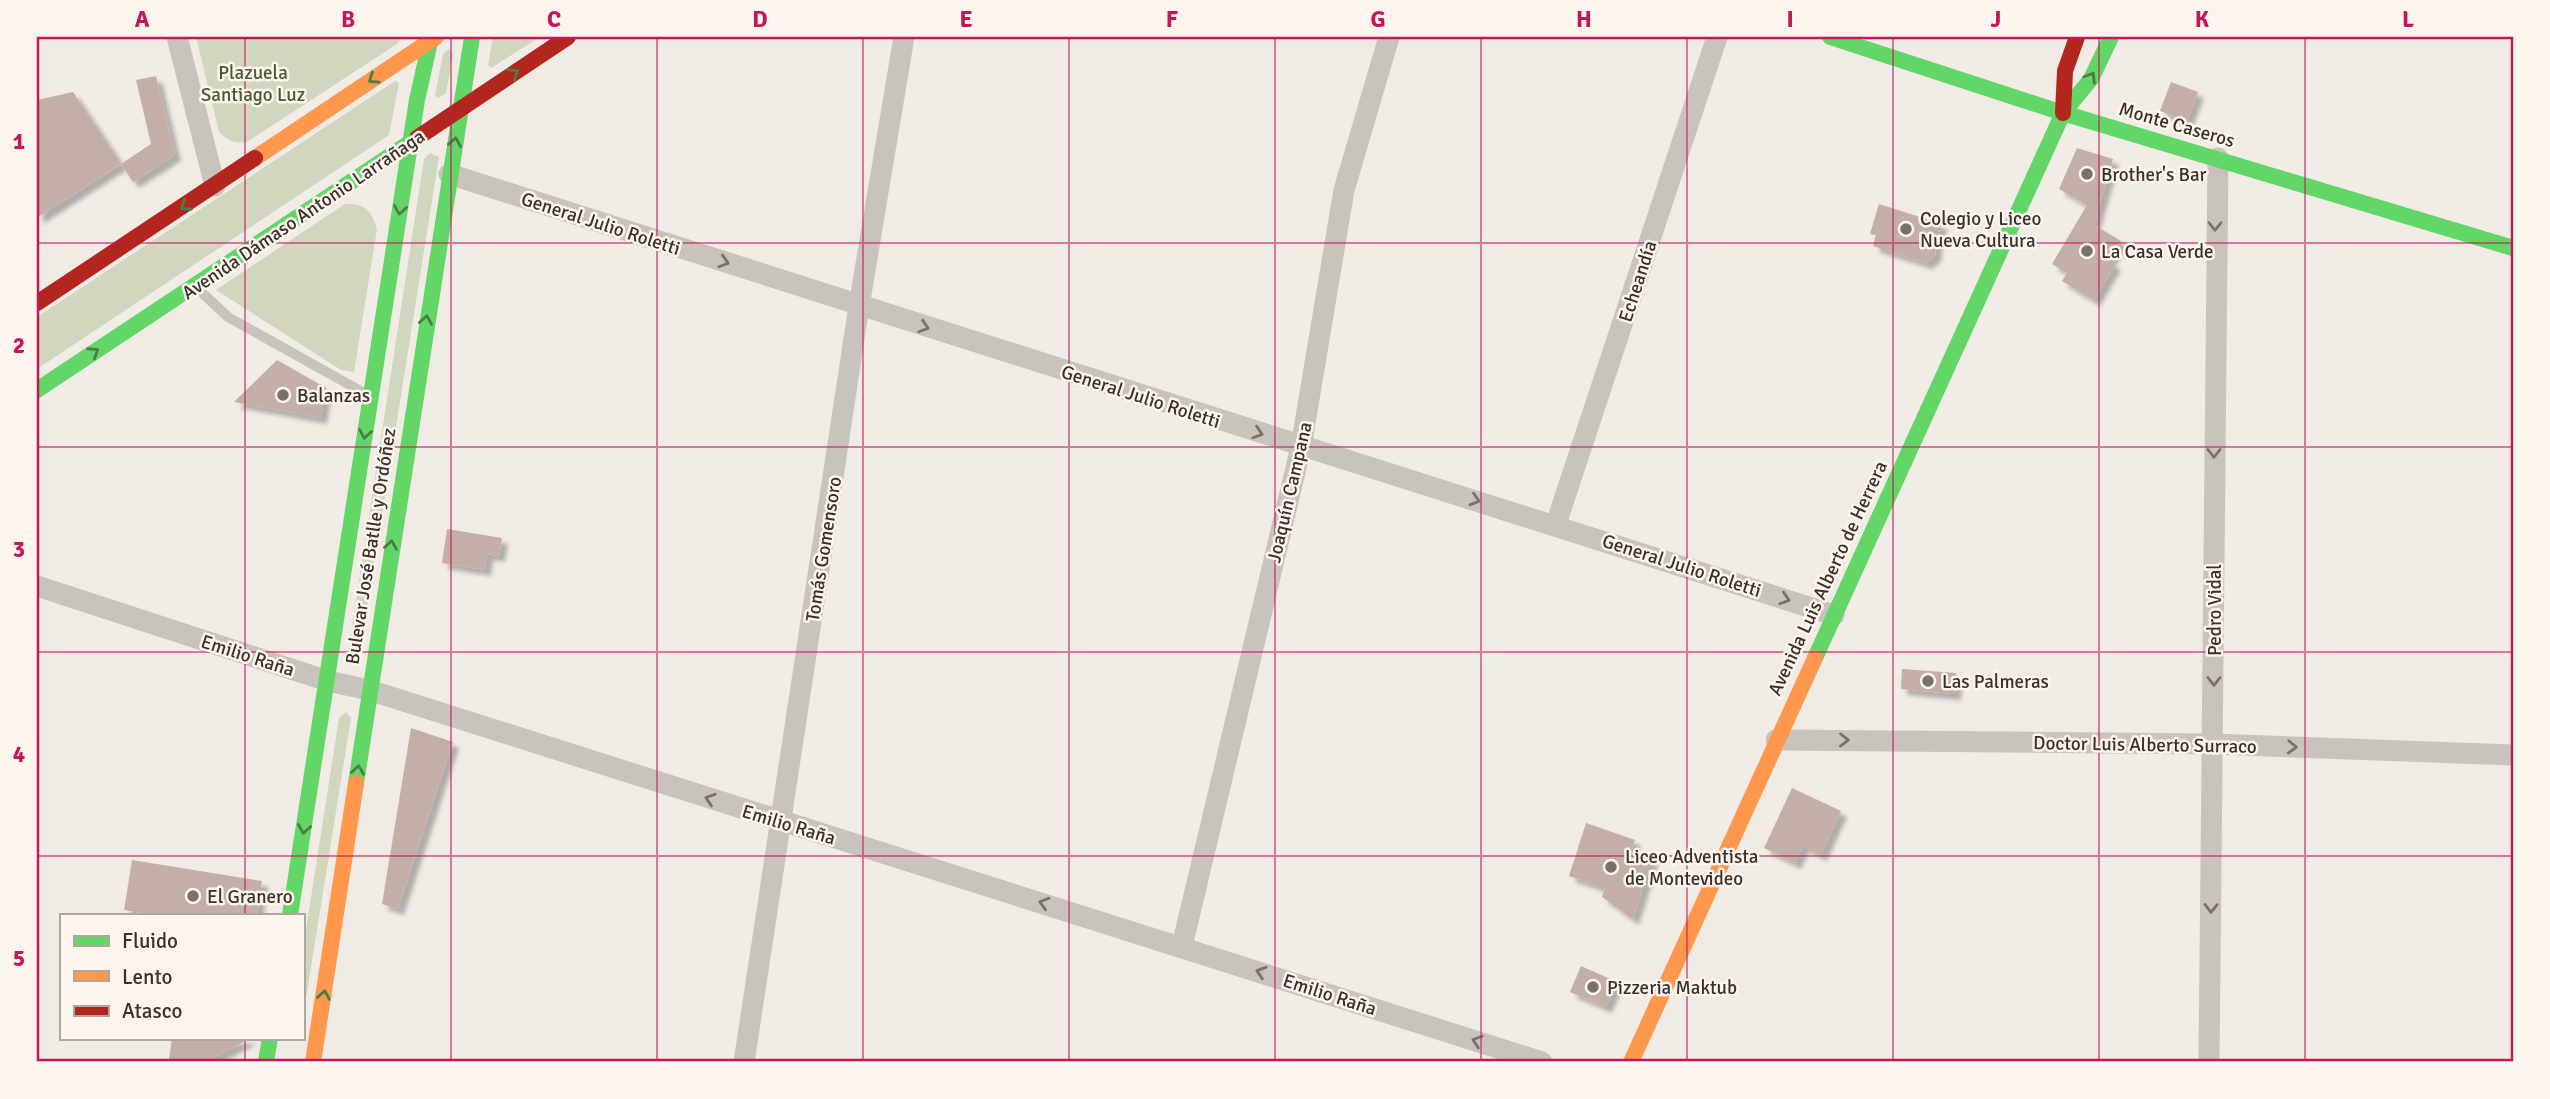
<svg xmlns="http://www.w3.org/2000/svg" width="2550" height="1099" viewBox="0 0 2550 1099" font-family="Signika,sans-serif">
	<defs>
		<filter id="shadow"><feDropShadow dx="6" dy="6" stdDeviation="2" flood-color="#0004"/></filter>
	</defs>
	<rect width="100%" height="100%" fill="#f0ebe5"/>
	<!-- green -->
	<path fill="#d1d6bf" d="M 196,37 L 403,37 L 397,44 L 247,142 C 235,144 228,141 219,132 Z
		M 493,37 L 540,37 L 491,68 L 488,65 Z
		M 449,49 L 453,54 L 446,93 L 438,98 L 435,95 L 443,54 Z
		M 395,81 L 399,83 L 389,135 L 37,369 L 37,317 Z
		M 430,153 L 439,157 L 358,665 L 349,665 L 347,659 L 424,159 Z
		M 345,204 C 365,203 372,211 377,229 L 354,372 L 341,370 L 216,290 Z
		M 346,712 L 351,718 L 303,1017 L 303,949 L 339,718 Z"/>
	<!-- building -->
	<path fill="#c3afa7" filter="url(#shadow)" d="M 156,76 L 175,155 L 133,182 L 121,164 L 37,218 L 37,100 L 73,92 L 121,164 L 151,144 L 136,80 Z
		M 2171,82 L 2198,92 L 2187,121 L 2160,111 Z
		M 2077,148 L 2113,159 L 2094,225 L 2121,241 L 2109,261 L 2115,265 L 2094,300 L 2062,281 L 2067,273 L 2052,264 L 2087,205 L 2059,189 Z
		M 1879,204 L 1942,224 L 1937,238 L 1935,256 L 1926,263 L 1873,246 L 1876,235 L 1870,234 Z
		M 277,360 L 326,388 L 321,418 L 234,402 Z
		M 447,529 L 502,538 L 499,556 L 487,554 L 485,570 L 442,563 Z
		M 1902,669 L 1956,673 L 1955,694 L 1901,689 Z
		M 411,728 L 453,742 L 398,909 L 382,904 Z
		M 1792,788 L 1841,811 L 1821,855 L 1803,846 L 1795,863 L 1764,848 Z
		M 1586,823 L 1635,840 L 1631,851 L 1652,859 L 1633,919 L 1602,897 L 1605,888 L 1569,876 Z
		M 132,860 L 262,881 L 257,915 L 154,915 L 124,910 Z
		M 1581,966 L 1617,982 L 1606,1007 L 1570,992 Z
		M 172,1038 L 251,1038 L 206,1062 L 169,1059 Z"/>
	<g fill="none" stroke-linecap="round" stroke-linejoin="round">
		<!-- lane -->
		<path stroke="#c9c3be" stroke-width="10" d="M 197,288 L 228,317 L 366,394"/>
		<!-- street -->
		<path stroke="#c9c3be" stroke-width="21" d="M 177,37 L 215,186
			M 449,174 L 1834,615
			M 1556,524 L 1717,37
			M 37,586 L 328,681 L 369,690 L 1542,1062
			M 1776,740 L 2213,744 L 2513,755
			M 1182,946 L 1301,447 L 1344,190 L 1389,37
			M 744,1062 L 859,306 L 904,37
			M 2209,1062 L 2218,158"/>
		<!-- fast -->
		<path stroke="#63d668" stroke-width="16" d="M 1830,37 L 2063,113 L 2513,248
			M 37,390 L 417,138
			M 1815,658 L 2063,113 L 2091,79 L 2111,37
			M 356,783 L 472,37
			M 290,915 L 417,100 L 431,37
			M 266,1062 L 270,1038"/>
		<!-- slow -->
		<path stroke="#ff974d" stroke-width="16" d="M 255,158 L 436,37
			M 313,1062 L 356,783
			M 1631,1062 L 1815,658"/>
		<!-- jam -->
		<path stroke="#b3261e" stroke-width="16" d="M 2063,113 L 2065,71 L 2077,37
			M 417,138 L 568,37
			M 37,303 L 255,158"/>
	</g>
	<!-- one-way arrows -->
	<defs><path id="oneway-chevron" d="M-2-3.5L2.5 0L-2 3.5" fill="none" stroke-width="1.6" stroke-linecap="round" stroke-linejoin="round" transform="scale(1.75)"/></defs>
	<g stroke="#4d7b46">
		<use href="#oneway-chevron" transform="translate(514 73) rotate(-34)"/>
		<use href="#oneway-chevron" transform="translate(2091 77) rotate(-58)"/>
		<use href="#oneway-chevron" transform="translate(373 79) rotate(146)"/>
		<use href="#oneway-chevron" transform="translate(455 142) rotate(-80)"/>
		<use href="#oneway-chevron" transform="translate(185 206) rotate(147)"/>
		<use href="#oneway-chevron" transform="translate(400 210) rotate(99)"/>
		<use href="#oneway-chevron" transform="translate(426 320) rotate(-81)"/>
		<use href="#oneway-chevron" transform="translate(94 352) rotate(-33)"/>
		<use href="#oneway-chevron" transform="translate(365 434) rotate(99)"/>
		<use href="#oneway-chevron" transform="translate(391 545) rotate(-81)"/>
		<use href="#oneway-chevron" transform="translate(358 770) rotate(-82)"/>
		<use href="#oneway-chevron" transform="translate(304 829) rotate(99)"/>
		<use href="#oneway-chevron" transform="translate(324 995) rotate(-81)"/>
	</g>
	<g stroke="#7b726d">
		<use href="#oneway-chevron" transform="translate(2215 226) rotate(90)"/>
		<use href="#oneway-chevron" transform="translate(724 262) rotate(18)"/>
		<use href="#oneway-chevron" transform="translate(924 327) rotate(18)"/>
		<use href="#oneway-chevron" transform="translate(1258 433) rotate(18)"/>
		<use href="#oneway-chevron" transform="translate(2214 453) rotate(90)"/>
		<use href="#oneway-chevron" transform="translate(1475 500) rotate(17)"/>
		<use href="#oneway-chevron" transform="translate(1785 599) rotate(18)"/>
		<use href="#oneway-chevron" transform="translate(2214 681) rotate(90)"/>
		<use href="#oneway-chevron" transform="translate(1844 740) rotate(1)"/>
		<use href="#oneway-chevron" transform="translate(2292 747) rotate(2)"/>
		<use href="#oneway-chevron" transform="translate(710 799) rotate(-162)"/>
		<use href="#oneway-chevron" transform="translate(1044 903) rotate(-163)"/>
		<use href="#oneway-chevron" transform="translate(2211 908) rotate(91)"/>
		<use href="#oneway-chevron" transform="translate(1261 972) rotate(-162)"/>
		<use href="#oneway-chevron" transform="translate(1477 1041) rotate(-162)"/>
	</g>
	<!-- grid -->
	<path fill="none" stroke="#c2185b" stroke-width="2" stroke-opacity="0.55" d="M 245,37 L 245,915M 451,37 L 451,1062M 657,37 L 657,1062M 863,37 L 863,1062M 1069,37 L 1069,1062M 1275,37 L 1275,1062M 1481,37 L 1481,1062M 1687,37 L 1687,1062M 1893,37 L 1893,1062M 2099,37 L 2099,1062M 2305,37 L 2305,1062M 37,243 L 2513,243M 37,447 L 2513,447M 37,652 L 2513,652M 37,856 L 2513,856M 245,1038 L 245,1062"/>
	<!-- markers -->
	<g fill="#7a716c" stroke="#fbf5ee" stroke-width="2.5">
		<circle cx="2087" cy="174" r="7"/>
		<circle cx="1906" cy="229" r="7"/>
		<circle cx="2087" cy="251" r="7"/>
		<circle cx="283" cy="395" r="7"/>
		<circle cx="1928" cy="681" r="7"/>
		<circle cx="1611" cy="867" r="7"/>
		<circle cx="193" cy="896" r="7"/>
		<circle cx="1593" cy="987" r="7"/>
	</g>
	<g text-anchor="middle" stroke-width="5" stroke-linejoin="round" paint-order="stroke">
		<!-- park labels -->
		<g font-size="19" fill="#4a5a2e" stroke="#fbf5ee">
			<text x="253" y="79">Plazuela<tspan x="253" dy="22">Santiago Luz</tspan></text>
		</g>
		<!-- street labels -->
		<g font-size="19" fill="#3b302b" stroke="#fbf5ee">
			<text transform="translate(2177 124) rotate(16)" y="7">Monte Caseros</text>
			<text transform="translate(303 214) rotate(-34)" y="7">Avenida Dámaso Antonio Larrañaga</text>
			<text transform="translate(601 223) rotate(18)" y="7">General Julio Roletti</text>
			<text transform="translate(1637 281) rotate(-72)" y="7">Echeandía</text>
			<text transform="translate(1141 396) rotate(18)" y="7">General Julio Roletti</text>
			<text transform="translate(1289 492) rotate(-77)" y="7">Joaquín Campana</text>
			<text transform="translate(370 546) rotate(-81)" y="7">Bulevar José Batlle y Ordóñez</text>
			<text transform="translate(823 549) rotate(-81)" y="7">Tomás Gomensoro</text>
			<text transform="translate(1682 565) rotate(18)" y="7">General Julio Roletti</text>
			<text transform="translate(1827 578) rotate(-65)" y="7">Avenida Luis Alberto de Herrera</text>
			<text transform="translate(2214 610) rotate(-90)" y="7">Pedro Vidal</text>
			<text transform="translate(248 655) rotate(18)" y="7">Emilio Raña</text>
			<text transform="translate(2145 744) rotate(1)" y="7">Doctor Luis Alberto Surraco</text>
			<text transform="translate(789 824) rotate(17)" y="7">Emilio Raña</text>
			<text transform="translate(1330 994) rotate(18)" y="7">Emilio Raña</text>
		</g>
		<!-- poi labels -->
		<g font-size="19" fill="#3b302b" stroke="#fbf5ee" text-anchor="start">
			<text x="2101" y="181">Brother's Bar</text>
			<text x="1920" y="225">Colegio y Liceo<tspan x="1920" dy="22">Nueva Cultura</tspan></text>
			<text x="2101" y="258">La Casa Verde</text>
			<text x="297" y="402">Balanzas</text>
			<text x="1942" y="688">Las Palmeras</text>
			<text x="1625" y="863">Liceo Adventista<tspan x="1625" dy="22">de Montevideo</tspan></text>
			<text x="207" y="903">El Granero</text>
			<text x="1607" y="994">Pizzeria Maktub</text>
		</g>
	</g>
	<!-- border -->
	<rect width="2550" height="1099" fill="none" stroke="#fbf5ee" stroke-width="77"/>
	<!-- legend -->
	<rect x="60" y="914" width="245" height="126" fill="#fbf5ee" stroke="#aea6a0" stroke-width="2"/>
	<rect x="74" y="936" width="35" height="10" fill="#63d668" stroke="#aea6a0" stroke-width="2"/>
	<text x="122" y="948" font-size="21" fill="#3b302b">Fluido</text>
	<rect x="74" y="971" width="35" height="10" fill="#ff974d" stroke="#aea6a0" stroke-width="2"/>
	<text x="122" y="984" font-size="21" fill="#3b302b">Lento</text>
	<rect x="74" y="1006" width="35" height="10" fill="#b3261e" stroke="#aea6a0" stroke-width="2"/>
	<text x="122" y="1018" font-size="21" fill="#3b302b">Atasco</text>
	<rect x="38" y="38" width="2474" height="1022" fill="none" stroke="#c2185b" stroke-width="2.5"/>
	<g font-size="23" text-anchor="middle" font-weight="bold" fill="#c2185b">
		<text x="142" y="27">A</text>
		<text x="348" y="27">B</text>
		<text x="554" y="27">C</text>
		<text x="760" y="27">D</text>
		<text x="966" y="27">E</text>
		<text x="1172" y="27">F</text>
		<text x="1378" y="27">G</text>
		<text x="1584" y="27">H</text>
		<text x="1790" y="27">I</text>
		<text x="1996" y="27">J</text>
		<text x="2202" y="27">K</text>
		<text x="2408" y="27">L</text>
		<text x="19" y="149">1</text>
		<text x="19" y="353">2</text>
		<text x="19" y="557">3</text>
		<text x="19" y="762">4</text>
		<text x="19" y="966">5</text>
	</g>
</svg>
